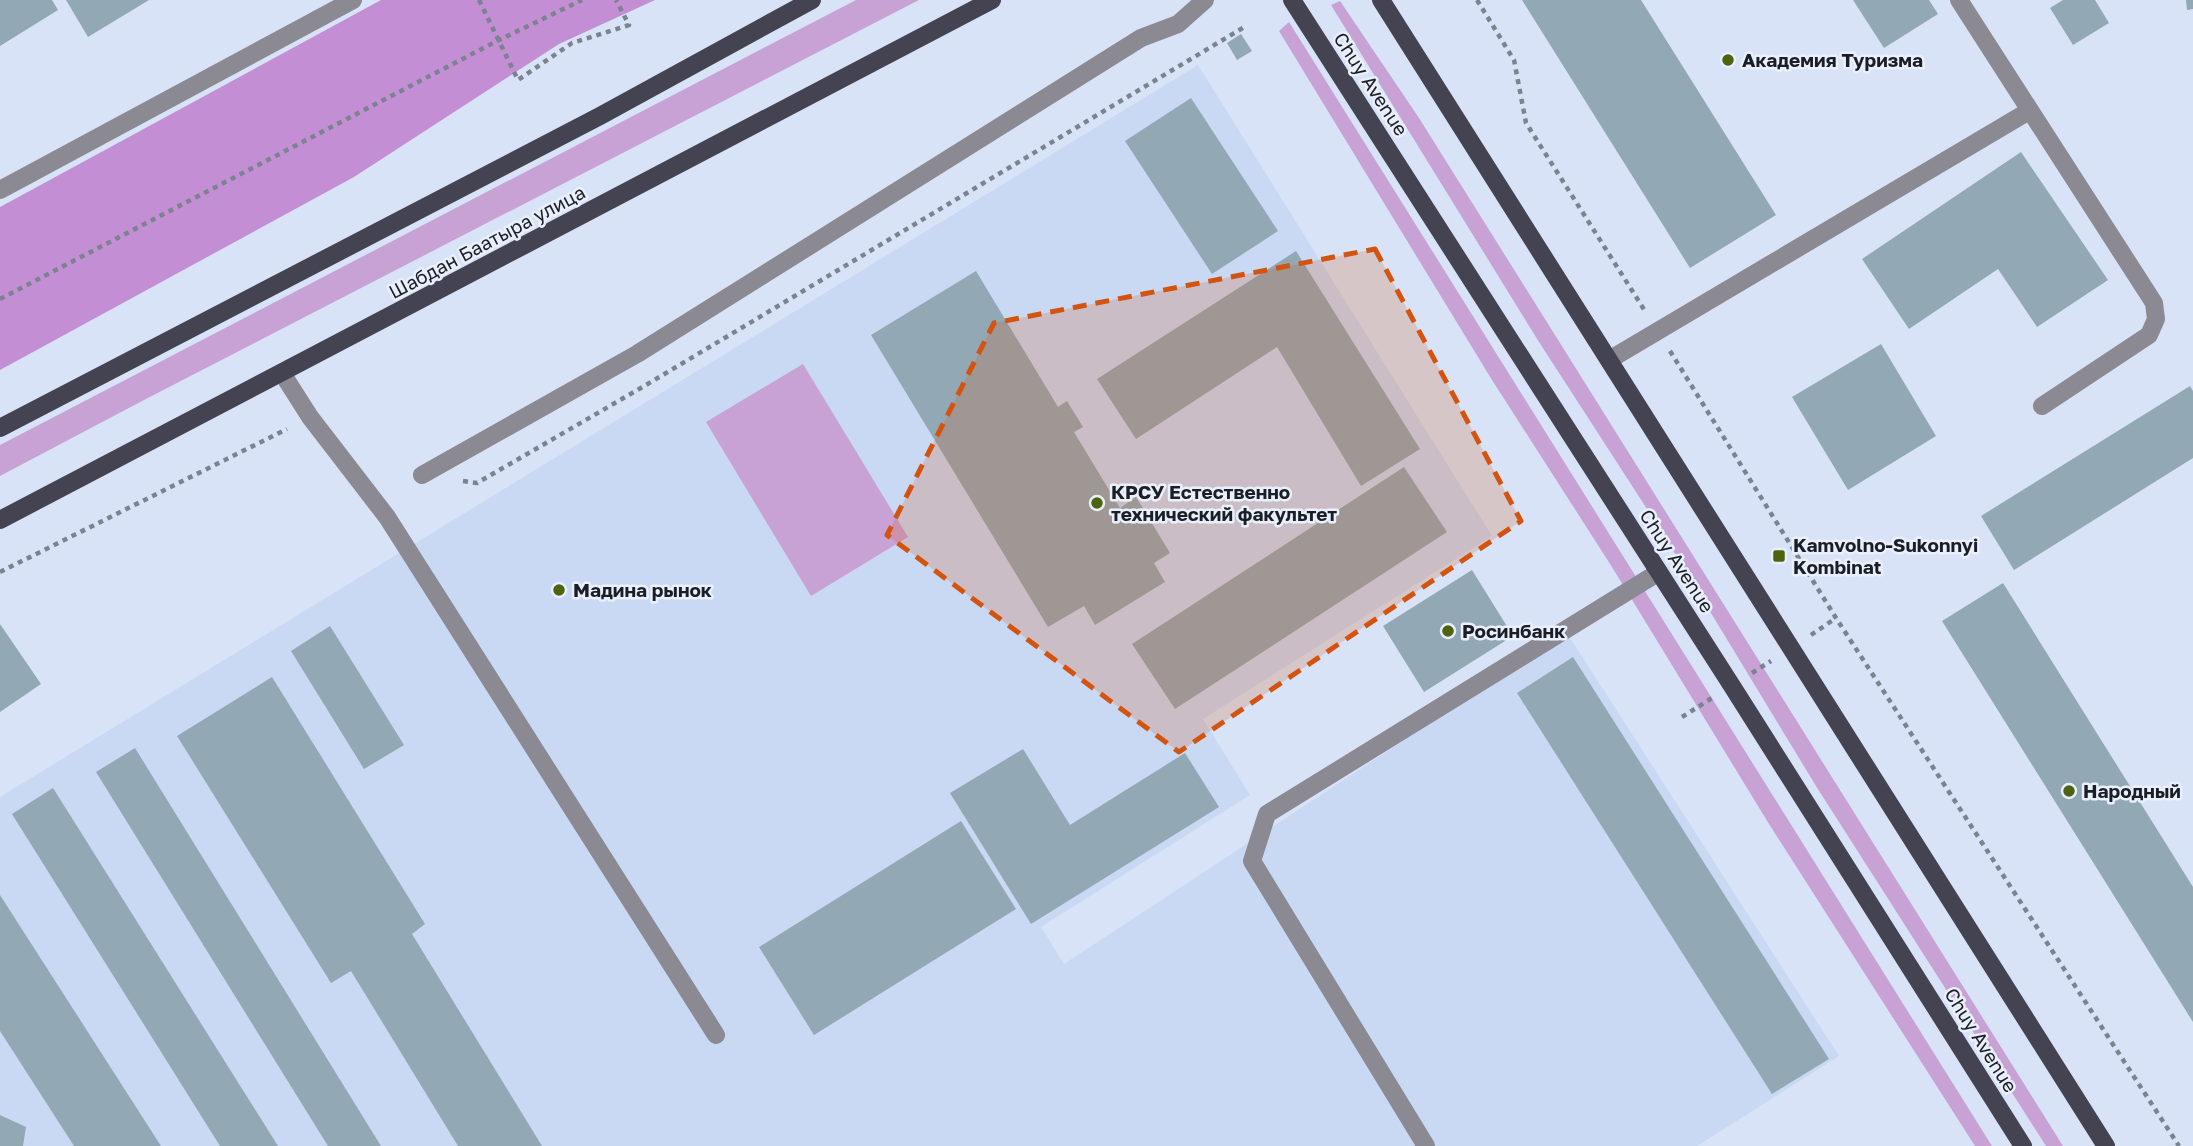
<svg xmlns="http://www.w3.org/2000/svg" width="2193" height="1146" viewBox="0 0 2193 1146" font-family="'Golos Text',sans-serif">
	<rect width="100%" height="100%" fill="#d8e3f7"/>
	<!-- built -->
	<path fill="#c9d8f3" d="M 1198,65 L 1492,536 L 1203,719 L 1250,795 L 1041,927 L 1064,964 L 1567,633 L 1839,1056 L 1697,1146 L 0,1146 L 0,797 Z"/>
	<!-- green -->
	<path fill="#c8a2d4" d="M 856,0 L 919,0 L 144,400 L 0,476 L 0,445 Z
		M 1340,1 L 1419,118 L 2063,1146 L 2046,1146 L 1816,786 L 1660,529 L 1539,342 L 1331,5 Z
		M 1289,22 L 1992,1146 L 1975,1146 L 1769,824 L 1612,567 L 1492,380 L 1279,31 Z
		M 803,364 L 908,537 L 811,596 L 706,422 Z"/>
	<!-- forest -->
	<path fill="#c48ed4" d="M 381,0 L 655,0 L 559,44 L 354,177 L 0,370 L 0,207 Z"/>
	<!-- building -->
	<path fill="#93a8b5" d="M 0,0 L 52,0 L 58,10 L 0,46 Z
		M 66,0 L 149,0 L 88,37 Z
		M 1522,0 L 1641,0 L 1776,215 L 1690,268 Z
		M 1853,0 L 1929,0 L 1938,14 L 1884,48 Z
		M 2063,0 L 2095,0 L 2109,23 L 2073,45 L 2050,8 Z
		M 2186,0 L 2193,0 L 2193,9 L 2187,10 Z
		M 1241,34 L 1252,51 L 1237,60 L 1227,43 Z
		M 1191,98 L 1278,231 L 1212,274 L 1125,141 Z
		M 2021,152 L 2108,280 L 2037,327 L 1998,269 L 1909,329 L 1862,259 Z
		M 1296,251 L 1420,449 L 1361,486 L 1277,347 L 1136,439 L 1097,379 Z
		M 976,271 L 1058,407 L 1067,401 L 1083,427 L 1074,432 L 1120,508 L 1136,497 L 1170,553 L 1154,563 L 1165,582 L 1095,625 L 1084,606 L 1048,627 L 871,335 Z
		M 1881,344 L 1936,436 L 1848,490 L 1792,397 Z
		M 2190,386 L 2193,391 L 2193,458 L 2014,570 L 1981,516 Z
		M 1404,467 L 1447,532 L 1175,709 L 1132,644 Z
		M 1472,570 L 1513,636 L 1424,692 L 1383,626 Z
		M 2003,583 L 2193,887 L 2193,1022 L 1942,621 Z
		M 0,624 L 41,684 L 0,712 Z
		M 330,626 L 404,745 L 364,769 L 291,651 Z
		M 1573,657 L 1829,1059 L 1772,1094 L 1517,693 Z
		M 272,677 L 425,924 L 412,934 L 542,1146 L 458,1146 L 351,971 L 331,983 L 177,736 Z
		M 135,748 L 381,1146 L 328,1146 L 96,772 Z
		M 1023,749 L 1070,825 L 1185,753 L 1219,807 L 1031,924 L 950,793 Z
		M 53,788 L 278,1146 L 220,1146 L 12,814 Z
		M 961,821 L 1016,909 L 814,1035 L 759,947 Z
		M 0,895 L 161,1146 L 74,1146 L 0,1031 Z
		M 0,1115 L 26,1127 L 23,1146 L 0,1146 Z"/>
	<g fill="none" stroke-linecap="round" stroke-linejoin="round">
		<!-- path -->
		<path stroke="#7b8290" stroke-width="4.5" stroke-dasharray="5 5" stroke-linecap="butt" d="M 479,0 L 518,80 L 572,43 L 629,25 L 616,0
			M 1477,0 L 1514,60 L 1526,123 L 1645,311
			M 0,299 L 499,40 L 582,0
			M 1670,351 L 1836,618 L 2179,1146
			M 463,481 L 477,483 L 646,385 L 1246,26
			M 0,572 L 287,429
			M 1811,635 L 1836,618
			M 1752,673 L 1771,661
			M 1682,717 L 1712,698"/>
		<!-- service -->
		<path stroke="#8b8a93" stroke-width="18" d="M 1959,0 L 2154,303 L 2156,319 L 2149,335 L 2042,406
			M 0,190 L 353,0
			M 282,373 L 310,417 L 387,517 L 716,1035
			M 422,475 L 637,354 L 1141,38 L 1178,24 L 1205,0
			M 1426,1146 L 1252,861 L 1267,814 L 1659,572"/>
		<!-- minor -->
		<path stroke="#8b8a93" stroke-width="18" d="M 1609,360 L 2029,111"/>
		<!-- primary -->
		<path stroke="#444352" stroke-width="18" d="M 1292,0 L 1732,686 L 2023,1146
			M 1381,0 L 2106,1146
			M 0,428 L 600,116 L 812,0
			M 0,520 L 992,0"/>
	</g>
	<!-- marked area -->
	<path fill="#d4530f" fill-opacity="0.2" stroke="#d4530f" stroke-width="5" stroke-dasharray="14 9" stroke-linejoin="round" d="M 1375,249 L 1521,521 L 1179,752 L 887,535 L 994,323 Z"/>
	<!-- markers -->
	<g fill="#4d6310" stroke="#e9f0fc" stroke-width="2.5">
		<circle cx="1728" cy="60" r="7"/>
		<circle cx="1097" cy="503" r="7"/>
		<rect x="1772" y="549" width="14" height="14" rx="3.5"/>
		<circle cx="559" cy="590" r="7"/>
		<circle cx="1448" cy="631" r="7"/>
		<circle cx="2069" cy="791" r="7"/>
	</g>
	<g text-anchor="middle" stroke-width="5" stroke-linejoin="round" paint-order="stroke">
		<!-- poi labels -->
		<g font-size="19" font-weight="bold" fill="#1b1e26" stroke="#e9f0fc" text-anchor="start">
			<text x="1742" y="67">Академия Туризма</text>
			<text x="1111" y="499">КРСУ Естественно<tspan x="1111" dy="22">технический факультет</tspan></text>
			<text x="1793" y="552">Kamvolno-Sukonnyi<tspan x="1793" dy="22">Kombinat</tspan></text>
			<text x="573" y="597">Мадина рынок</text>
			<text x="1462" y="638">Росинбанк</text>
			<text x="2083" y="798">Народный</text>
		</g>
		<!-- street labels -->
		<g font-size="19" fill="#1b1e26" stroke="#e9f0fc">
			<text transform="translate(1371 84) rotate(57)" y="7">Chuy Avenue</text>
			<text transform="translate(487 242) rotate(-28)" y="7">Шабдан Баатыра улица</text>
			<text transform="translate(1677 561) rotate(57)" y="7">Chuy Avenue</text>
			<text transform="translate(1981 1040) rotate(58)" y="7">Chuy Avenue</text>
		</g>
	</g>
</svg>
